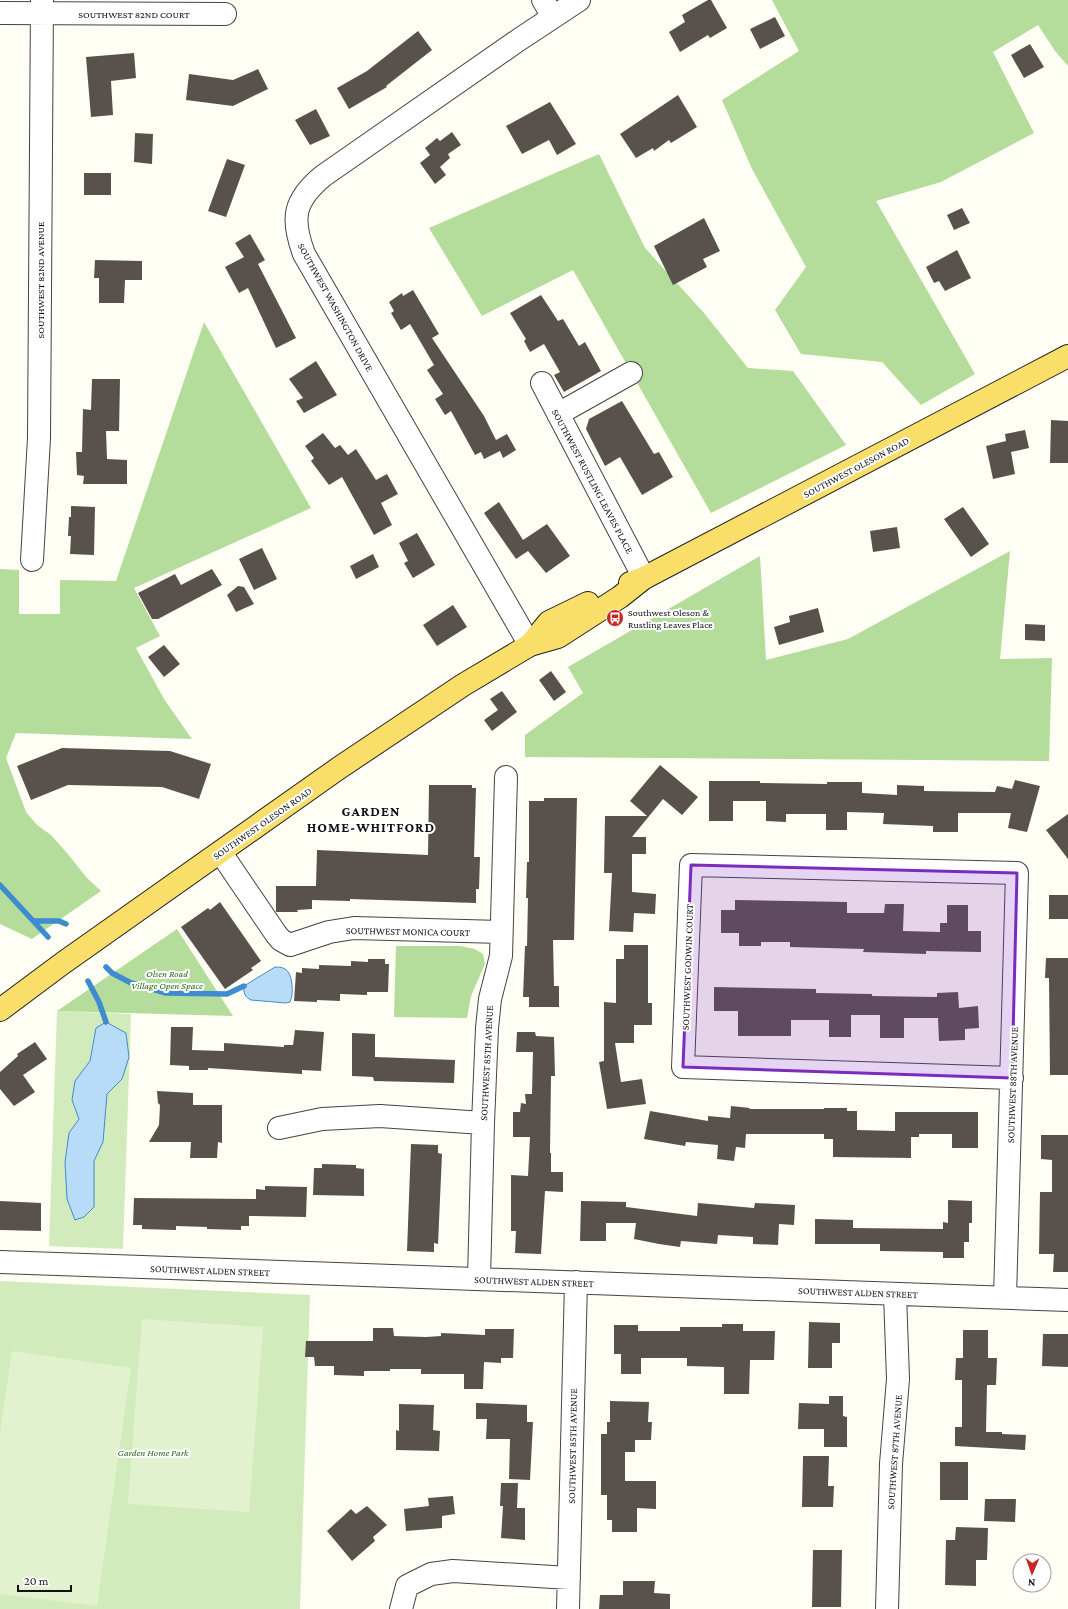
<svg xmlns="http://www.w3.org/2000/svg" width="1068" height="1609" viewBox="0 0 1068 1609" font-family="'Crimson Pro',serif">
	<rect width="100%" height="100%" fill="#fffef4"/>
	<!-- green -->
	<path fill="#d1ebbc" d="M 57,1011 L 131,1014 L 123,1249 L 49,1246 Z
		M 0,1281 L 310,1295 L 300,1609 L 0,1609 Z"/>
	<!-- forest -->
	<path fill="#b4dc9b" d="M 772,0 L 1068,0 L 1068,66 L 1055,51 L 1038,25 L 993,52 L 1034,133 L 941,182 L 876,201 L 975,374 L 921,405 L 882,362 L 801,354 L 775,310 L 806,267 L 752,169 L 722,100 L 799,51 Z
		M 599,154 L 645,248 L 704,313 L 748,368 L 793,371 L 846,445 L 711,513 L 573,270 L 482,316 L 429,228 Z
		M 204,322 L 311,508 L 134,588 L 160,636 L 136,648 L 164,699 L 192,739 L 16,733 L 6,758 L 26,812 L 37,825 L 51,835 L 67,853 L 87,878 L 101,891 L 32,939 L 0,924 L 0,569 L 19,570 L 19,614 L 60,614 L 60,580 L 116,581 Z
		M 1010,551 L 1000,659 L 1052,658 L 1049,761 L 525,757 L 525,735 L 583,693 L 568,667 L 760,556 L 766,660 L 848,639 Z
		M 177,929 L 233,1016 L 57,1011 Z
		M 396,946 L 460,946 L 475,949 L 483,954 L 485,964 L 471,996 L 467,1018 L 394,1017 Z"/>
	<!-- pitch -->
	<path fill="#e3f2ce" d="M 142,1319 L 263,1327 L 249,1512 L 128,1504 Z
		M 12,1351 L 131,1368 L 97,1606 L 0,1594 L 0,1433 Z"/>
	<!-- water -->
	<path fill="#b8dbf7" stroke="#3e8ccf" d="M 275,967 C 278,967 282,967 285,969 C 293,973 294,995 290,1002 L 286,1003 L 251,1000 C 245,997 243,993 244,986 Z
		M 106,1022 L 126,1033 L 129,1057 L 122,1079 L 107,1094 L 103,1142 L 94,1161 L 94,1207 L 84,1217 L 75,1220 L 67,1199 L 65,1162 L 69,1133 L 79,1119 L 72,1100 L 75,1081 L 90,1061 L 96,1028 Z"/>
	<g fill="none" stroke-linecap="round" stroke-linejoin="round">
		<!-- stream -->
		<path stroke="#3e8ccf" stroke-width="5.5" d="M 0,885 L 48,937
			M 34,921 L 59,921 L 66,924
			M 106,967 L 112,973 L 131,983 L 166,993 L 227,994 L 244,986
			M 88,981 L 99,1002 L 106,1022"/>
	</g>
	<!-- building -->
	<path fill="#59524c" d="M 708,0 L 711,0 L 727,28 L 710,38 L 708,35 L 680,52 L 669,32 L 685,22 L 682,15 Z
		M 775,17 L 785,36 L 760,49 L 750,29 Z
		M 418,31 L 432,50 L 386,86 L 387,87 L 349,109 L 337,88 L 367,71 Z
		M 1030,44 L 1044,67 L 1024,78 L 1011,55 Z
		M 134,53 L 136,78 L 111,81 L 113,115 L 91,117 L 86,57 Z
		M 258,69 L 268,89 L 233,106 L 186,100 L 189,74 L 233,80 Z
		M 678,95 L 697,127 L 671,143 L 669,140 L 654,151 L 653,148 L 636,158 L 620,134 Z
		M 550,102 L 576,144 L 557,155 L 549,140 L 522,154 L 506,126 Z
		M 316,109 L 330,136 L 310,145 L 295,120 Z
		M 452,132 L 461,145 L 448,154 L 450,158 L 440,167 L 446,175 L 435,184 L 420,163 L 430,155 L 425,148 L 437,138 L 440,141 Z
		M 135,133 L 153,134 L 152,164 L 134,162 Z
		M 227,159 L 245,165 L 226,217 L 208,211 Z
		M 84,173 L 111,173 L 111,195 L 84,195 Z
		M 962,208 L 970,223 L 954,230 L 947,215 Z
		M 704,218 L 720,251 L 703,259 L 707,267 L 673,285 L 654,246 Z
		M 250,234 L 265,260 L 258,264 L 296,338 L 276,348 L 248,288 L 239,293 L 225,267 L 244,257 L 235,243 Z
		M 957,250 L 971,278 L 945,291 L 939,281 L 934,283 L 926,267 Z
		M 95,260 L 142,261 L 142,280 L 125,280 L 124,303 L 99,303 L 99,278 L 94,278 Z
		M 413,290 L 439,334 L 432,338 L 484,416 L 496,440 L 507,434 L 516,450 L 503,458 L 500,451 L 484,459 L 481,452 L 475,455 L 451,411 L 445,415 L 435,399 L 443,394 L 427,370 L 434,365 L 410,324 L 401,330 L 391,313 L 394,311 L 389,302 L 402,293 L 403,296 Z
		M 541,295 L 558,321 L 563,319 L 579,346 L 585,342 L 601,371 L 564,392 L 554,375 L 560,372 L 544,344 L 530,352 L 524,341 L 526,339 L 510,313 Z
		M 316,361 L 337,395 L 304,413 L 296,401 L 303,398 L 289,379 Z
		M 92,379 L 120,379 L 119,431 L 106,431 L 107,459 L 127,460 L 127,484 L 83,484 L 84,476 L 77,475 L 76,452 L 82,452 L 83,409 L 91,410 Z
		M 622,401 L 654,454 L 659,452 L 673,477 L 642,495 L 620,457 L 605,466 L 586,429 L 589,419 Z
		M 1051,420 L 1068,421 L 1068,463 L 1050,463 Z
		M 1025,430 L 1029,448 L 1011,452 L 1015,474 L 993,479 L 986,446 L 1006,441 L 1005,434 Z
		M 323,433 L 335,448 L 340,445 L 348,455 L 356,449 L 376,480 L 387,474 L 398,494 L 381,503 L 392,525 L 374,535 L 342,477 L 329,485 L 311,461 L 314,458 L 305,446 Z
		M 499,502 L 523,540 L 547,524 L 570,556 L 546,573 L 528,551 L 516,559 L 484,513 Z
		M 71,506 L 95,507 L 94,555 L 70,554 L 71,536 L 68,536 L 69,517 L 71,517 Z
		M 963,507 L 989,544 L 971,557 L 944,519 Z
		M 897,527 L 900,548 L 873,552 L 870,531 Z
		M 417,533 L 435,565 L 413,578 L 404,563 L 408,561 L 399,543 Z
		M 262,548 L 277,579 L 254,590 L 239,559 Z
		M 373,554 L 379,567 L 356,579 L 350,566 Z
		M 212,569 L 222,585 L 158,619 L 152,619 L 138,593 L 175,574 L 181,585 Z
		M 238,586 L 244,587 L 254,604 L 236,612 L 227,595 Z
		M 453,605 L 467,627 L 437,646 L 423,625 Z
		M 818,608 L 824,632 L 779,645 L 774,627 L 790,622 L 789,616 Z
		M 1025,624 L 1045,625 L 1045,641 L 1025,640 Z
		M 164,645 L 180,664 L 164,677 L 148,657 Z
		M 551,671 L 566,692 L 554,701 L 539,680 Z
		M 502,691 L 517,712 L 492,731 L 484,720 L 498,710 L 490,699 Z
		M 62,748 L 170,751 L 211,764 L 199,799 L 162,787 L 68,785 L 31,800 L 17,766 Z
		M 660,765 L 698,797 L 682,815 L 663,799 L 632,837 L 646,837 L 646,854 L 632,854 L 632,892 L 656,894 L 655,914 L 634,913 L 633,932 L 609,931 L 612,873 L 604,873 L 605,816 L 647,816 L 630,801 Z
		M 1015,780 L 1040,786 L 1027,832 L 1008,828 L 1011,813 L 958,813 L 958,832 L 933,832 L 933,826 L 883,824 L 884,813 L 847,812 L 847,830 L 826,830 L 826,814 L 786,814 L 786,822 L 766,821 L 766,801 L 733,801 L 733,821 L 709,821 L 709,781 L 760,781 L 760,783 L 827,784 L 827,782 L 862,782 L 862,793 L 897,795 L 897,785 L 924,786 L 924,791 L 995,792 L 997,786 L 1012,789 Z
		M 429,785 L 472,785 L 472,788 L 476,788 L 474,857 L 480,857 L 479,889 L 476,889 L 476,903 L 350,899 L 350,901 L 312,900 L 312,909 L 297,910 L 298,912 L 276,912 L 276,886 L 316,886 L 317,850 L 428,855 Z
		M 544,798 L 577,798 L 574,940 L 553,940 L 554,986 L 559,986 L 559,1007 L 529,1007 L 529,997 L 523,997 L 525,946 L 527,946 L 528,898 L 526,898 L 527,862 L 529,862 L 529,801 L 544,801 Z
		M 1068,814 L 1068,859 L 1046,830 Z
		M 1049,895 L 1068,895 L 1068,919 L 1049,919 Z
		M 735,900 L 847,902 L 847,913 L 884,913 L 885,904 L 904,904 L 903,931 L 940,932 L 940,923 L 947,923 L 947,905 L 968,905 L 968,931 L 981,931 L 981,952 L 926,951 L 926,954 L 863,952 L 864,949 L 790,947 L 790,942 L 761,942 L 761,946 L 739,946 L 739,933 L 721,933 L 721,910 L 735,910 Z
		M 220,902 L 261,961 L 251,968 L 253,970 L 225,989 L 181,927 L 208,908 L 210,910 Z
		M 624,945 L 648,945 L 648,1003 L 652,1003 L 652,1025 L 634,1025 L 634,1043 L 615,1043 L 621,1082 L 642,1079 L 646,1104 L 607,1109 L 599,1062 L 604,1061 L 604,1002 L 616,1003 L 616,959 L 624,959 Z
		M 1046,958 L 1068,958 L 1068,1075 L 1050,1075 L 1049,978 L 1045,978 Z
		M 368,959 L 385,959 L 385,964 L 389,964 L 388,992 L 367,992 L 367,995 L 340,994 L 340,1001 L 317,1000 L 317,1002 L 294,1001 L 296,972 L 302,973 L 302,968 L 319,969 L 319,965 L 351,966 L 351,961 L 368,962 Z
		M 714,987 L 816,989 L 816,993 L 872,994 L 872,996 L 937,997 L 937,993 L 958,992 L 959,1008 L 978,1006 L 979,1028 L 965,1029 L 965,1040 L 939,1041 L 938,1018 L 904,1018 L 904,1038 L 880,1038 L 880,1015 L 851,1015 L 851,1037 L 829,1037 L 829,1020 L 791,1020 L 791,1036 L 738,1036 L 738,1011 L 714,1011 Z
		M 171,1027 L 193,1027 L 192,1050 L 224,1051 L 224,1043 L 284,1047 L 284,1045 L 293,1045 L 295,1030 L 324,1032 L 321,1071 L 302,1070 L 302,1074 L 208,1068 L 208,1070 L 189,1070 L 189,1066 L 170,1065 Z
		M 517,1032 L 535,1032 L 536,1036 L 554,1037 L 555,1076 L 551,1076 L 550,1153 L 551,1153 L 551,1172 L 563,1172 L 563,1192 L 545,1191 L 541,1254 L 515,1253 L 516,1231 L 511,1231 L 511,1175 L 528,1176 L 530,1137 L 513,1137 L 513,1112 L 520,1112 L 521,1103 L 526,1104 L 525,1094 L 532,1094 L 533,1052 L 516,1052 Z
		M 352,1033 L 375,1034 L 375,1057 L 455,1060 L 454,1083 L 374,1081 L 373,1077 L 352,1076 Z
		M 35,1042 L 47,1059 L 23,1075 L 35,1092 L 14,1106 L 0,1089 L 0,1072 L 18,1056 L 17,1054 Z
		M 157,1091 L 193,1093 L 193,1105 L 222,1105 L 222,1143 L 218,1142 L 217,1158 L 190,1158 L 191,1142 L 149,1142 L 159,1125 L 160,1105 L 158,1103 Z
		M 731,1106 L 750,1108 L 749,1109 L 824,1109 L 824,1108 L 847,1108 L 847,1111 L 857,1111 L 857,1130 L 895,1131 L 895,1112 L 978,1112 L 978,1148 L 952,1148 L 952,1134 L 919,1134 L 919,1137 L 911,1137 L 911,1158 L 833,1157 L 833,1139 L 824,1139 L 824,1134 L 746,1134 L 745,1148 L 736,1147 L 734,1161 L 717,1159 L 718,1145 L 686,1142 L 685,1146 L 644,1139 L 650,1111 L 708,1121 L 708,1116 L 730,1118 Z
		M 1041,1135 L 1068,1135 L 1068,1272 L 1053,1272 L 1054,1254 L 1039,1254 L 1040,1192 L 1052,1192 L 1052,1160 L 1041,1159 Z
		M 411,1144 L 438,1145 L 438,1153 L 442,1154 L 438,1244 L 434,1243 L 434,1252 L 407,1251 Z
		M 322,1164 L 356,1165 L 356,1168 L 364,1169 L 364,1196 L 313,1195 L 314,1168 L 322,1168 Z
		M 265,1186 L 307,1187 L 306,1217 L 249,1216 L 249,1226 L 241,1226 L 241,1230 L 207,1229 L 207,1227 L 176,1226 L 176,1230 L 142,1229 L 142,1225 L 133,1225 L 134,1198 L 256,1199 L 256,1189 L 265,1190 Z
		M 948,1200 L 972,1201 L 972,1223 L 969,1223 L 969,1242 L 964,1242 L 964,1258 L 943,1258 L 943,1252 L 880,1251 L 880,1244 L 815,1244 L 815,1219 L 853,1220 L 853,1228 L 943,1229 L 943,1222 L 948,1223 Z
		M 0,1201 L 41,1203 L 41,1231 L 0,1230 Z
		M 581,1201 L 626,1202 L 626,1207 L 697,1216 L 698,1203 L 754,1208 L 755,1203 L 795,1205 L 794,1225 L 779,1224 L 778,1245 L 753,1244 L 753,1237 L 718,1235 L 717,1244 L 681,1241 L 680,1247 L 659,1244 L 634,1239 L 636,1223 L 606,1223 L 606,1241 L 580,1241 Z
		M 809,1322 L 840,1323 L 840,1343 L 832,1343 L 832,1368 L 808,1368 Z
		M 722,1324 L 743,1324 L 743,1331 L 775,1331 L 774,1360 L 750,1360 L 749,1394 L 724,1394 L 724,1367 L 687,1366 L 687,1358 L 641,1358 L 641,1374 L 621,1374 L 621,1354 L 614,1354 L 614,1325 L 638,1325 L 638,1331 L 680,1331 L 680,1327 L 722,1327 Z
		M 373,1328 L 393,1328 L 394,1336 L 426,1337 L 441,1336 L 441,1333 L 485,1335 L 485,1329 L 514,1329 L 513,1358 L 501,1358 L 501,1363 L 484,1362 L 483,1389 L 464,1389 L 464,1374 L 421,1374 L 421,1369 L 390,1369 L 390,1371 L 364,1371 L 364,1376 L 334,1375 L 334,1366 L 315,1366 L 314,1357 L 305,1357 L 306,1341 L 373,1341 Z
		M 963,1330 L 988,1330 L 988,1358 L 997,1358 L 996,1385 L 987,1385 L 986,1432 L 1002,1432 L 1002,1434 L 1026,1435 L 1025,1450 L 955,1446 L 955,1427 L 962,1427 L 962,1380 L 955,1380 L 956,1358 L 963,1358 Z
		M 1043,1334 L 1068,1334 L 1068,1367 L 1042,1366 Z
		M 829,1396 L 843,1396 L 843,1416 L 847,1417 L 847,1447 L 824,1447 L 824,1429 L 798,1429 L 799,1403 L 829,1404 Z
		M 610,1401 L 649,1402 L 648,1422 L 652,1422 L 651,1440 L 635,1440 L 635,1452 L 625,1452 L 625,1481 L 656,1481 L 656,1509 L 637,1508 L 637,1532 L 612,1532 L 612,1520 L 607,1520 L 607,1495 L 601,1495 L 601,1434 L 607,1434 L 607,1422 L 610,1422 Z
		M 476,1403 L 527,1405 L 527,1422 L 533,1422 L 530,1480 L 509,1479 L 510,1439 L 486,1439 L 487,1419 L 476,1419 Z
		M 399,1404 L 434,1405 L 433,1430 L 440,1431 L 439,1451 L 396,1450 L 396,1430 L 399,1431 Z
		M 803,1456 L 829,1456 L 828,1486 L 834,1486 L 833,1507 L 802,1507 Z
		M 940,1462 L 968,1462 L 968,1500 L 940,1500 Z
		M 501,1483 L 518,1483 L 517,1508 L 525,1508 L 525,1540 L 501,1538 L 503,1506 L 500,1506 Z
		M 453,1496 L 455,1514 L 442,1516 L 442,1528 L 406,1531 L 404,1509 L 429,1506 L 428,1498 Z
		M 985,1499 L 1016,1499 L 1015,1522 L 984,1521 Z
		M 367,1506 L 387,1525 L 373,1537 L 375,1541 L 352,1561 L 327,1531 L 351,1509 L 356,1514 Z
		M 956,1527 L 988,1528 L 987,1560 L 976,1560 L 976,1586 L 945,1585 L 946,1540 L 955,1540 Z
		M 813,1550 L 842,1550 L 841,1607 L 812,1607 Z
		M 623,1581 L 655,1581 L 654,1593 L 670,1594 L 670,1609 L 599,1609 L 600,1595 L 623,1595 Z"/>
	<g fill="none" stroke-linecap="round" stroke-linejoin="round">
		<!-- minor casing -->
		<g stroke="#434343" stroke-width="24">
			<path id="minor" d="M 543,0 L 553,17
				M 0,13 L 225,14
				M 542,383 L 644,578
				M 558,414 L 631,373
				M 32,560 L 39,438 L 42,0
				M 530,645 L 304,254 C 291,219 293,201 323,176 L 520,39 L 579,0
				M 221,853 L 276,934 L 281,940 L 290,945 L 329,932 L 354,928 L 501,932
				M 279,1128 L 322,1119 L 380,1116 L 483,1123
				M 0,1262 L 1068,1300
				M 479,1279 L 483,1123 L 487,1028 L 490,999 L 501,956 L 506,777
				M 1005,1297 L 1017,873 L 691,865 L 683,1067 L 1012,1078
				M 401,1609 L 407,1586 L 431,1574 L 453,1571 L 569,1578
				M 568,1609 L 576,1282
				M 887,1609 L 891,1464 L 898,1379 L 895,1294"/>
		</g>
		<!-- major casing -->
		<g stroke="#212121" stroke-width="24">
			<path id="major" d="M 630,583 L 644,578 L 1068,356
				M 530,645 L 549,622 L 588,603
				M 0,1010 L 63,963 L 339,768 L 463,685 L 530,645 L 558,637 L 620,597 L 644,578"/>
		</g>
		<!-- minor -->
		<use href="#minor" stroke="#fff" stroke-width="22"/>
		<!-- major -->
		<use href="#major" stroke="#f9df69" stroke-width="22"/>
	</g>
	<!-- marked area -->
	<path fill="#7b2cbf" fill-opacity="0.2" stroke="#7b2cbf" stroke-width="3" stroke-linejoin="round" d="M 691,865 L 1017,873 L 1012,1078 L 683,1067 Z"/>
	<!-- icons -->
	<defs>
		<g id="bus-disc" transform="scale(0.9)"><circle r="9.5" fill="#c42825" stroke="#fff"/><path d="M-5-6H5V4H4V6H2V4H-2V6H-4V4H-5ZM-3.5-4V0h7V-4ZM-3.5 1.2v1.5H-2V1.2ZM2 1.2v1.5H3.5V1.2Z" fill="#fff"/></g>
	</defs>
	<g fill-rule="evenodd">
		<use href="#bus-disc" x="615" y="618"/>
	</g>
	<g text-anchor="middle" stroke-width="4" stroke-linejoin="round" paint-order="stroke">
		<!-- street labels -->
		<g font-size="10" fill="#101010" stroke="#fff">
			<text x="134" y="18">SOUTHWEST 82ND COURT</text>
			<text transform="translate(40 280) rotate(-90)" y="4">SOUTHWEST 82ND AVENUE</text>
			<text transform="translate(336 307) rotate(61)" y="4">SOUTHWEST WASHINGTON DRIVE</text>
			<text transform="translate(856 467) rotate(-28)" y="4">SOUTHWEST OLESON ROAD</text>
			<text transform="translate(593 481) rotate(62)" y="4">SOUTHWEST RUSTLING LEAVES PLACE</text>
			<text transform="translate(262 823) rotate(-35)" y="4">SOUTHWEST OLESON ROAD</text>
			<text transform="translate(408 931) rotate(1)" y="4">SOUTHWEST MONICA COURT</text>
			<text transform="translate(687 967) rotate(-88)" y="4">SOUTHWEST GODWIN COURT</text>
			<text transform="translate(486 1063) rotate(-87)" y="4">SOUTHWEST 85TH AVENUE</text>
			<text transform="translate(1012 1085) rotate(-88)" y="4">SOUTHWEST 88TH AVENUE</text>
			<text transform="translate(210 1270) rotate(2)" y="4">SOUTHWEST ALDEN STREET</text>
			<text transform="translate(534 1281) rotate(2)" y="4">SOUTHWEST ALDEN STREET</text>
			<text transform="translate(858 1292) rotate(2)" y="4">SOUTHWEST ALDEN STREET</text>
			<text transform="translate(572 1446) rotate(-89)" y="4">SOUTHWEST 85TH AVENUE</text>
			<text transform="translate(894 1452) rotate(-86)" y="4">SOUTHWEST 87TH AVENUE</text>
		</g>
		<!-- poi labels -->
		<g font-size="10" fill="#101010" stroke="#fff" text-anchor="start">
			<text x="628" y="616">Southwest Oleson &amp;<tspan x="628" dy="12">Rustling Leaves Place</tspan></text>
		</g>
		<!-- park labels -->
		<g font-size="10" font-style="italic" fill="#296a1e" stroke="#fff">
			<text x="167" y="977">Olsen Road<tspan x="167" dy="12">Village Open Space</tspan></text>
			<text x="153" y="1456">Garden Home Park</text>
		</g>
		<!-- district labels -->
		<g font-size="14" font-weight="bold" letter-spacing="1" fill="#101010" stroke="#fff">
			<text x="371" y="816">GARDEN<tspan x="371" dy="16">HOME-WHITFORD</tspan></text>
		</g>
	</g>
	<!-- north arrow -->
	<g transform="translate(1032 1573) rotate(182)"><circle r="19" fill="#ffffff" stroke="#9f9f9f"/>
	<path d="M0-3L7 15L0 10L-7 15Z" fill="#c42825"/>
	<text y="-6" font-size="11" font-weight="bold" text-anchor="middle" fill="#101010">N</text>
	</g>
	<!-- scale -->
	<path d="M18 1585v6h53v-6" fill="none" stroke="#101010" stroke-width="2"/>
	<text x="24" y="1585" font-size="12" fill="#101010" stroke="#ffffff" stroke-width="3" paint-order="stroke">20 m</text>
</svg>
